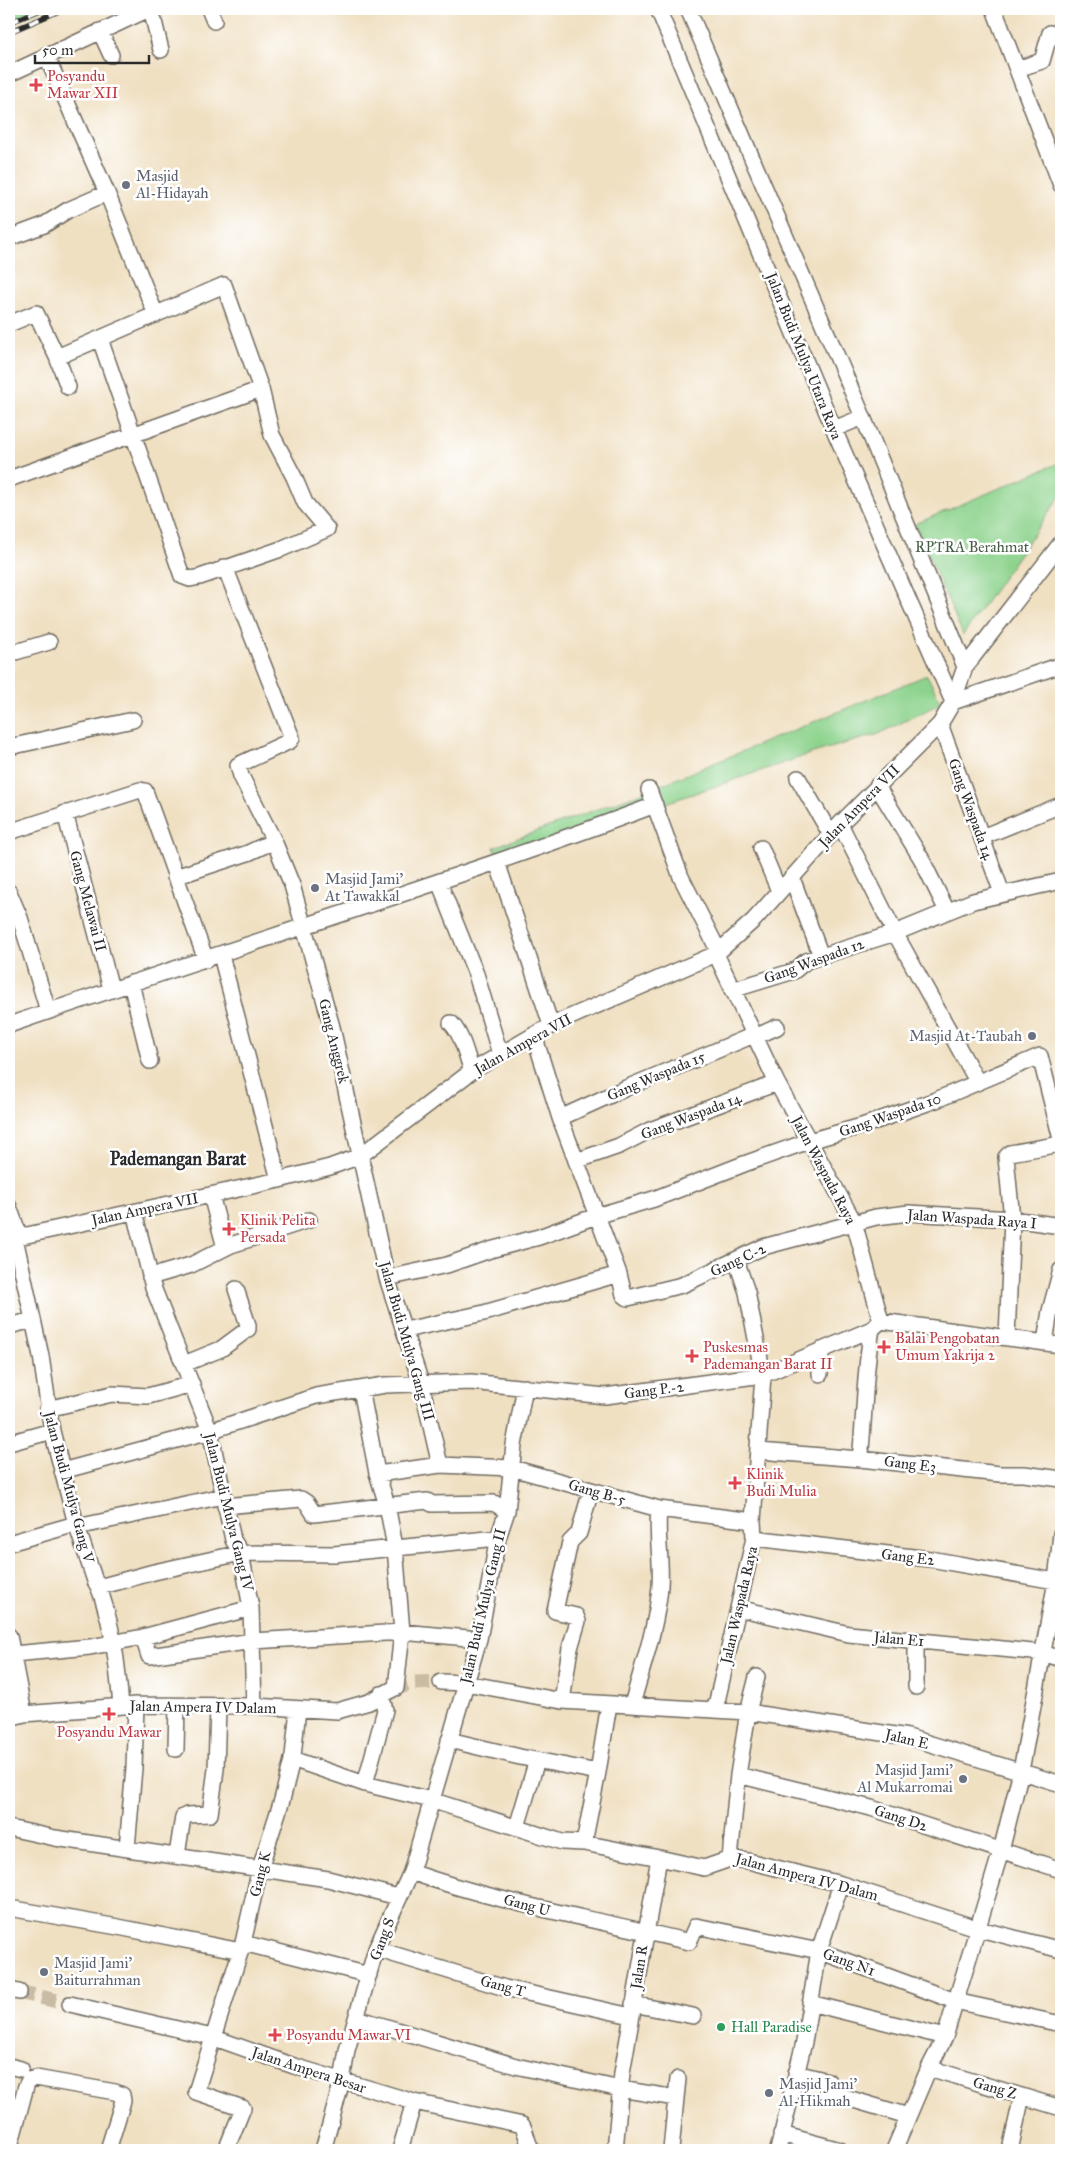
<svg xmlns="http://www.w3.org/2000/svg" width="1070" height="2159" viewBox="0 0 1070 2159" font-family="'IM FELL Great Primer',serif">
	<rect width="100%" height="100%" fill="#fff"/>
	<filter id="ink" filterUnits="userSpaceOnUse"><feTurbulence type="fractalNoise" baseFrequency=".02" numOctaves="2"/><feDisplacementMap in="SourceGraphic" scale="10" xChannelSelector="R" yChannelSelector="G"/><feConvolveMatrix kernelMatrix="1 2 1 2 8 2 1 2 1" color-interpolation-filters="sRGB"/></filter>
	<filter id="wash" filterUnits="userSpaceOnUse"><feTurbulence type="fractalNoise" baseFrequency=".0096" numOctaves="4" result="noise"/><feDisplacementMap in="SourceGraphic" scale="20" xChannelSelector="R" yChannelSelector="G"/><feGaussianBlur stdDeviation="1.12" result="paint"/><feColorMatrix in="noise" values="0 0 0 0 0 0 0 0 0 0 0 0 0 0 0 0 0 1.4 0 .05"/><feComposite in="paint" operator="in"/></filter>
	<g filter="url(#wash)">
		<rect width="100%" height="100%" fill="#f0e0c2"/>
		<!-- green -->
		<path fill="#8dd38d" stroke="#5c7f5c" d="M 9,9 L 42,9 L 9,23 Z
			M 1061,462 L 1061,495 L 963,635 L 915,524 Z
			M 927,675 L 941,703 L 879,734 L 816,752 L 498,860 L 494,847 L 644,792 Z"/>
	</g>
	<g filter="url(#ink)">
		<g fill="none" stroke-linecap="round" stroke-linejoin="round">
			<!-- minor-tunnel -->
			<path stroke="#c9bca4" stroke-width="15" stroke-dasharray="15 8" stroke-linecap="butt" d="M 393,1689 L 412,1683 L 441,1682
				M 19,1992 L 70,2004"/>
			<!-- minor casing -->
			<g stroke="#706a60" stroke-width="18">
				<path id="minor" d="M 151,9 L 161,50
					M 209,9 L 214,21
					M 658,9 L 836,434 L 953,702
					M 688,9 L 863,417 L 965,667
					M 994,9 L 1061,185
					M 100,31 L 111,55
					M 46,55 L 107,193 L 156,315
					M 1017,69 L 1042,61 L 1050,33 L 1061,38
					M 9,74 L 149,9
					M 9,238 L 44,225 L 68,210 L 107,193
					M 9,324 L 36,313 L 57,357 L 224,285 L 261,389 L 272,435 L 294,477 L 305,503 L 327,529 L 281,549 L 200,577 L 190,579 L 182,576 L 100,339
					M 57,357 L 68,387
					M 834,429 L 863,417
					M 9,479 L 261,389
					M 225,567 L 292,738 L 290,741 L 238,765 L 241,776 L 274,841
					M 9,654 L 49,642
					M 953,702 L 1061,665
					M 940,724 L 1002,893
					M 9,747 L 133,720
					M 798,778 L 831,835
					M 877,786 L 921,858 L 947,911
					M 649,790 L 681,877 L 719,952
					M 65,813 L 111,989
					M 840,824 L 895,933 L 977,1081
					M 9,832 L 140,790 L 145,791 L 206,960
					M 982,837 L 1061,805
					M 761,848 L 779,891
					M 497,862 L 551,1025
					M 175,877 L 248,853 L 274,841 L 292,885 L 332,1027 L 387,1278 L 421,1383 L 440,1465
					M 792,878 L 821,956
					M 439,882 L 476,974 L 500,1054
					M 9,892 L 20,918 L 48,1011
					M 221,955 L 279,1180
					M 131,983 L 150,1061
					M 732,990 L 794,971 L 806,961 L 895,933 L 973,901 L 1061,881
					M 451,1023 C 463,1036 466,1055 472,1071
					M 9,1025 C 224,950 442,885 655,805
					M 534,1035 L 560,1118 L 619,1274 L 624,1295 L 628,1298 L 682,1285 L 763,1247 L 876,1217 L 909,1213 L 1012,1219 L 1061,1226
					M 755,1037 L 777,1027
					M 560,1118 L 626,1088 L 754,1035
					M 576,1161 L 619,1146 L 650,1130 L 777,1083
					M 211,1195 L 225,1248
					M 9,1207 L 20,1237
					M 134,1212 L 153,1287 L 210,1431 L 233,1540 L 241,1553 L 251,1608 L 254,1706
					M 15,1238 L 41,1356 L 52,1431 L 76,1524 L 95,1581 C 101,1590 103,1600 106,1610 C 115,1642 118,1673 121,1706
					M 9,1239 L 279,1180 L 330,1167 L 360,1156 L 472,1071 L 534,1035 L 561,1021 L 716,954 L 754,920 L 840,824 L 940,724 L 953,702 L 965,667 L 1061,543
					M 150,1277 L 191,1265 L 231,1245 L 309,1220
					M 387,1278 L 447,1265 L 490,1250 L 539,1237 L 596,1216 L 654,1199 L 744,1164 L 809,1141 L 862,1126 L 936,1100 L 1040,1056 L 1061,1139
					M 881,1321 L 1061,1345
					M 9,1326 L 33,1320
					M 405,1330 L 484,1313 L 619,1274
					M 1007,1338 L 1012,1219 L 1006,1157 L 1010,1153 L 1061,1144
					M 1045,1342 L 1050,1311 L 1061,1270
					M 184,1364 L 221,1349 L 248,1329 L 248,1325 L 236,1289
					M 820,1374 L 821,1350
					M 361,1389 L 377,1473 L 387,1505 L 395,1547 L 402,1632 L 396,1688
					M 47,1409 L 112,1394 L 148,1396 L 192,1384
					M 9,1443 L 52,1431
					M 759,1451 L 860,1459 L 1000,1474 L 1024,1474 L 1061,1479
					M 860,1459 C 865,1415 864,1372 872,1329
					M 62,1471 L 210,1431 L 316,1396 L 385,1385 L 471,1382 L 605,1396 L 763,1375 L 747,1292 L 736,1260
					M 378,1474 L 440,1465 L 512,1468 L 659,1509 L 753,1521
					M 225,1506 L 301,1499 L 307,1503 L 314,1514 L 427,1501 L 432,1504 L 494,1503 L 507,1511
					M 77,1527 L 223,1496
					M 754,1538 L 930,1559 L 1061,1582
					M 9,1543 L 76,1524
					M 99,1587 L 154,1572 L 241,1553 L 334,1554 L 498,1538
					M 738,1608 L 849,1634 L 1043,1653 L 1061,1659
					M 9,1636 L 24,1714
					M 143,1637 L 149,1656 L 253,1641 L 402,1632 L 479,1639
					M 916,1640 L 916,1687
					M 13,1654 L 90,1647 L 143,1637 L 251,1608
					M 757,1677 L 748,1712 L 908,1737 L 1061,1784
					M 441,1682 L 466,1683 L 562,1701 L 748,1712 L 738,1775 L 730,1859 L 748,1861 L 841,1884 L 976,1928 L 1061,1950
					M 562,1701 L 570,1648 L 578,1621 L 576,1616 L 555,1611 L 570,1542 L 579,1533 L 591,1490
					M 632,1705 C 642,1667 657,1626 660,1586 C 662,1560 656,1535 659,1509
					M 715,1710 L 754,1538 L 753,1521 L 763,1375 L 872,1329 L 881,1321 L 854,1222 L 777,1083 L 716,954
					M 9,1718 L 24,1714 L 136,1705 L 254,1706 L 337,1711 L 369,1702 L 393,1689
					M 449,1740 L 520,1757 L 598,1772
					M 176,1749 L 177,1706
					M 292,1759 L 365,1784 L 431,1800 L 562,1842 L 584,1843 L 659,1858
					M 738,1775 L 871,1808 L 1061,1870
					M 365,1784 L 385,1710 L 381,1694
					M 517,1827 L 537,1760
					M 9,1828 L 55,1838 L 328,1879 L 398,1897
					M 584,1843 L 598,1772 L 609,1704
					M 127,1848 L 134,1768 L 136,1705
					M 177,1855 L 183,1817 L 187,1815 L 210,1814 L 216,1769 L 218,1707
					M 411,1872 C 501,1904 596,1919 689,1942 L 696,1926 L 819,1951 L 955,2001 L 1061,2024
					M 9,1908 L 118,1927 L 241,1951
					M 243,1943 L 369,1975
					M 376,1949 L 505,1988 L 631,2016
					M 9,1990 L 19,1992
					M 810,2003 L 945,2037
					M 70,2004 L 212,2037 L 294,2066 L 414,2102 L 518,2124 L 522,2125 C 527,2133 527,2145 533,2150
					M 633,2004 L 693,2016
					M 357,2018 L 516,2066 L 620,2089 L 676,2098 L 678,2079
					M 9,2066 L 21,2069
					M 929,2068 L 1061,2108
					M 796,2073 L 828,2081 L 827,2092 L 908,2116
					M 781,2134 L 840,2150
					M 9,2150 L 26,2086 L 29,2080 L 36,2078 L 115,2092 L 122,2095 L 123,2101 L 108,2150
					M 226,2150 L 243,2108 L 196,2092 L 243,1943 L 260,1868 L 282,1800 L 293,1756 L 298,1709
					M 323,2150 L 342,2081 L 347,2050 L 376,1949 L 411,1872 L 479,1639 L 498,1538 L 507,1511 L 514,1445 L 525,1387
					M 400,2150 L 414,2102
					M 615,2150 L 622,2073 L 659,1858 L 704,1868 L 730,1859
					M 671,2150 L 676,2098
					M 778,2150 L 804,2042 L 819,1951 L 841,1884
					M 894,2150 L 929,2068 L 945,2037 L 1001,1851 L 1021,1771 L 1056,1581 L 1061,1534
					M 1010,2150 L 1022,2096"/>
			</g>
			<!-- minor -->
			<use href="#minor" stroke="#fff" stroke-width="15"/>
			<!-- rail casing -->
			<g stroke="#2b2b2b" stroke-width="5.5">
				<path id="rail" d="M 9,23 L 42,9
					M 9,32 L 64,9"/>
			</g>
			<!-- rail -->
			<use href="#rail" stroke="#fff" stroke-width="4" stroke-dasharray="11" stroke-linecap="butt"/>
		</g>
	</g>
	<!-- markers -->
	<g fill="#e0444e" stroke="#fff" stroke-width="2">
		<path d="M33.5 77.5h5v5h5v5h-5v5h-5v-5h-5v-5h5z"/>
		<path d="M226.5 1221.5h5v5h5v5h-5v5h-5v-5h-5v-5h5z"/>
		<path d="M881.5 1339.5h5v5h5v5h-5v5h-5v-5h-5v-5h5z"/>
		<path d="M689.5 1348.5h5v5h5v5h-5v5h-5v-5h-5v-5h5z"/>
		<path d="M732.5 1475.5h5v5h5v5h-5v5h-5v-5h-5v-5h5z"/>
		<path d="M106.5 1706.5h5v5h5v5h-5v5h-5v-5h-5v-5h5z"/>
		<path d="M272.5 2027.5h5v5h5v5h-5v5h-5v-5h-5v-5h5z"/>
	</g>
	<g fill="#6b7280" stroke="#fff" stroke-width="2">
		<circle cx="126" cy="185" r="5"/>
		<circle cx="315" cy="888" r="5"/>
		<circle cx="1032" cy="1036" r="5"/>
		<circle cx="963" cy="1779" r="5"/>
		<circle cx="44" cy="1972" r="5"/>
		<circle cx="769" cy="2093" r="5"/>
	</g>
	<circle fill="#2e9e5b" stroke="#fff" stroke-width="2" cx="721" cy="2027" r="5"/>
	<g text-anchor="middle" stroke-width="5" stroke-linejoin="round" paint-order="stroke">
		<!-- health labels -->
		<g font-size="15" fill="#be3a42" stroke="#fff" text-anchor="start">
			<text x="47" y="81">Posyandu<tspan x="47" dy="17">Mawar XII</tspan></text>
			<text x="240" y="1225">Klinik Pelita<tspan x="240" dy="17">Persada</tspan></text>
			<text x="895" y="1343">Balai Pengobatan<tspan x="895" dy="17">Umum Yakrija 2</tspan></text>
			<text x="703" y="1352">Puskesmas<tspan x="703" dy="17">Pademangan Barat II</tspan></text>
			<text x="746" y="1479">Klinik<tspan x="746" dy="17">Budi Mulia</tspan></text>
			<text x="109" y="1737" text-anchor="middle">Posyandu Mawar</text>
			<text x="286" y="2040">Posyandu Mawar VI</text>
		</g>
		<!-- worship labels -->
		<g font-size="15" fill="#5b616d" stroke="#fff" text-anchor="start">
			<text x="136" y="181">Masjid<tspan x="136" dy="17">Al-Hidayah</tspan></text>
			<text x="325" y="884">Masjid Jami'<tspan x="325" dy="17">At Tawakkal</tspan></text>
			<text x="1022" y="1041" text-anchor="end">Masjid At-Taubah</text>
			<text x="953" y="1775" text-anchor="end">Masjid Jami'<tspan x="953" dy="17">Al Mukarromai</tspan></text>
			<text x="54" y="1968">Masjid Jami'<tspan x="54" dy="17">Baiturrahman</tspan></text>
			<text x="779" y="2089">Masjid Jami'<tspan x="779" dy="17">Al-Hikmah</tspan></text>
		</g>
		<!-- street labels -->
		<g font-size="15" fill="#2b2b2b" stroke="#fff">
			<text transform="translate(804 356) rotate(68)" y="5">Jalan Budi Mulya Utara Raya</text>
			<text transform="translate(859 806) rotate(-46)" y="5">Jalan Ampera VII</text>
			<text transform="translate(971 809) rotate(70)" y="5">Gang Waspada 14</text>
			<text transform="translate(88 901) rotate(75)" y="5">Gang Melawai II</text>
			<text transform="translate(814 961) rotate(-20)" y="5">Gang Waspada 12</text>
			<text transform="translate(334 1041) rotate(76)" y="5">Gang Anggrek</text>
			<text transform="translate(523 1044) rotate(-29)" y="5">Jalan Ampera VII</text>
			<text transform="translate(656 1076) rotate(-23)" y="5">Gang Waspada 15</text>
			<text transform="translate(890 1115) rotate(-19)" y="5">Gang Waspada 10</text>
			<text transform="translate(691 1116) rotate(-21)" y="5">Gang Waspada 14</text>
			<text transform="translate(824 1170) rotate(62)" y="5">Jalan Waspada Raya</text>
			<text transform="translate(145 1209) rotate(-12)" y="5">Jalan Ampera VII</text>
			<text transform="translate(972 1219) rotate(4)" y="5">Jalan Waspada Raya I</text>
			<text transform="translate(738 1260) rotate(-25)" y="5">Gang C-2</text>
			<text transform="translate(407 1341) rotate(74)" y="5">Jalan Budi Mulya Gang III</text>
			<text transform="translate(654 1390) rotate(-7)" y="5">Gang P.-2</text>
			<text transform="translate(910 1464) rotate(7)" y="5">Gang E3</text>
			<text transform="translate(69 1487) rotate(75)" y="5">Jalan Budi Mulya Gang V</text>
			<text transform="translate(597 1492) rotate(16)" y="5">Gang B-5</text>
			<text transform="translate(229 1512) rotate(76)" y="5">Jalan Budi Mulya Gang IV</text>
			<text transform="translate(908 1557) rotate(7)" y="5">Gang E2</text>
			<text transform="translate(739 1605) rotate(-77)" y="5">Jalan Waspada Raya</text>
			<text transform="translate(483 1606) rotate(-77)" y="5">Jalan Budi Mulya Gang II</text>
			<text transform="translate(899 1639) rotate(5)" y="5">Jalan E1</text>
			<text transform="translate(203 1707) rotate(1)" y="5">Jalan Ampera IV Dalam</text>
			<text transform="translate(907 1739) rotate(13)" y="5">Jalan E</text>
			<text transform="translate(901 1818) rotate(18)" y="5">Gang D2</text>
			<text transform="translate(260 1874) rotate(-76)" y="5">Gang K</text>
			<text transform="translate(807 1877) rotate(15)" y="5">Jalan Ampera IV Dalam</text>
			<text transform="translate(527 1905) rotate(15)" y="5">Gang U</text>
			<text transform="translate(382 1939) rotate(-69)" y="5">Gang S</text>
			<text transform="translate(849 1962) rotate(20)" y="5">Gang N1</text>
			<text transform="translate(639 1967) rotate(-81)" y="5">Jalan R</text>
			<text transform="translate(503 1986) rotate(15)" y="5">Gang T</text>
			<text transform="translate(309 2070) rotate(18)" y="5">Jalan Ampera Besar</text>
			<text transform="translate(995 2088) rotate(16)" y="5">Gang Z</text>
		</g>
		<!-- park labels -->
		<g font-size="15" fill="#485d48" stroke="#fff">
			<text x="972" y="552">RPTRA Berahmat</text>
		</g>
		<!-- leisure labels -->
		<g font-size="15" fill="#27864d" stroke="#fff" text-anchor="start">
			<text x="731" y="2032">Hall Paradise</text>
		</g>
		<!-- quarter labels -->
		<g font-size="18" font-weight="bold" fill="#2b2b2b" stroke="#fff">
			<text x="178" y="1165">Pademangan Barat</text>
		</g>
	</g>
	<!-- margin -->
	<rect width="1070" height="2159" fill="none" stroke="#fff" stroke-width="30"/>
	<!-- scale -->
	<path d="M35 55v8h114v-8" fill="none" stroke="#2b2b2b" stroke-width="2.5"/>
	<text x="42" y="55" font-size="15" fill="#2b2b2b" stroke="#ffffff" stroke-width="4" paint-order="stroke">50 m</text>
</svg>
